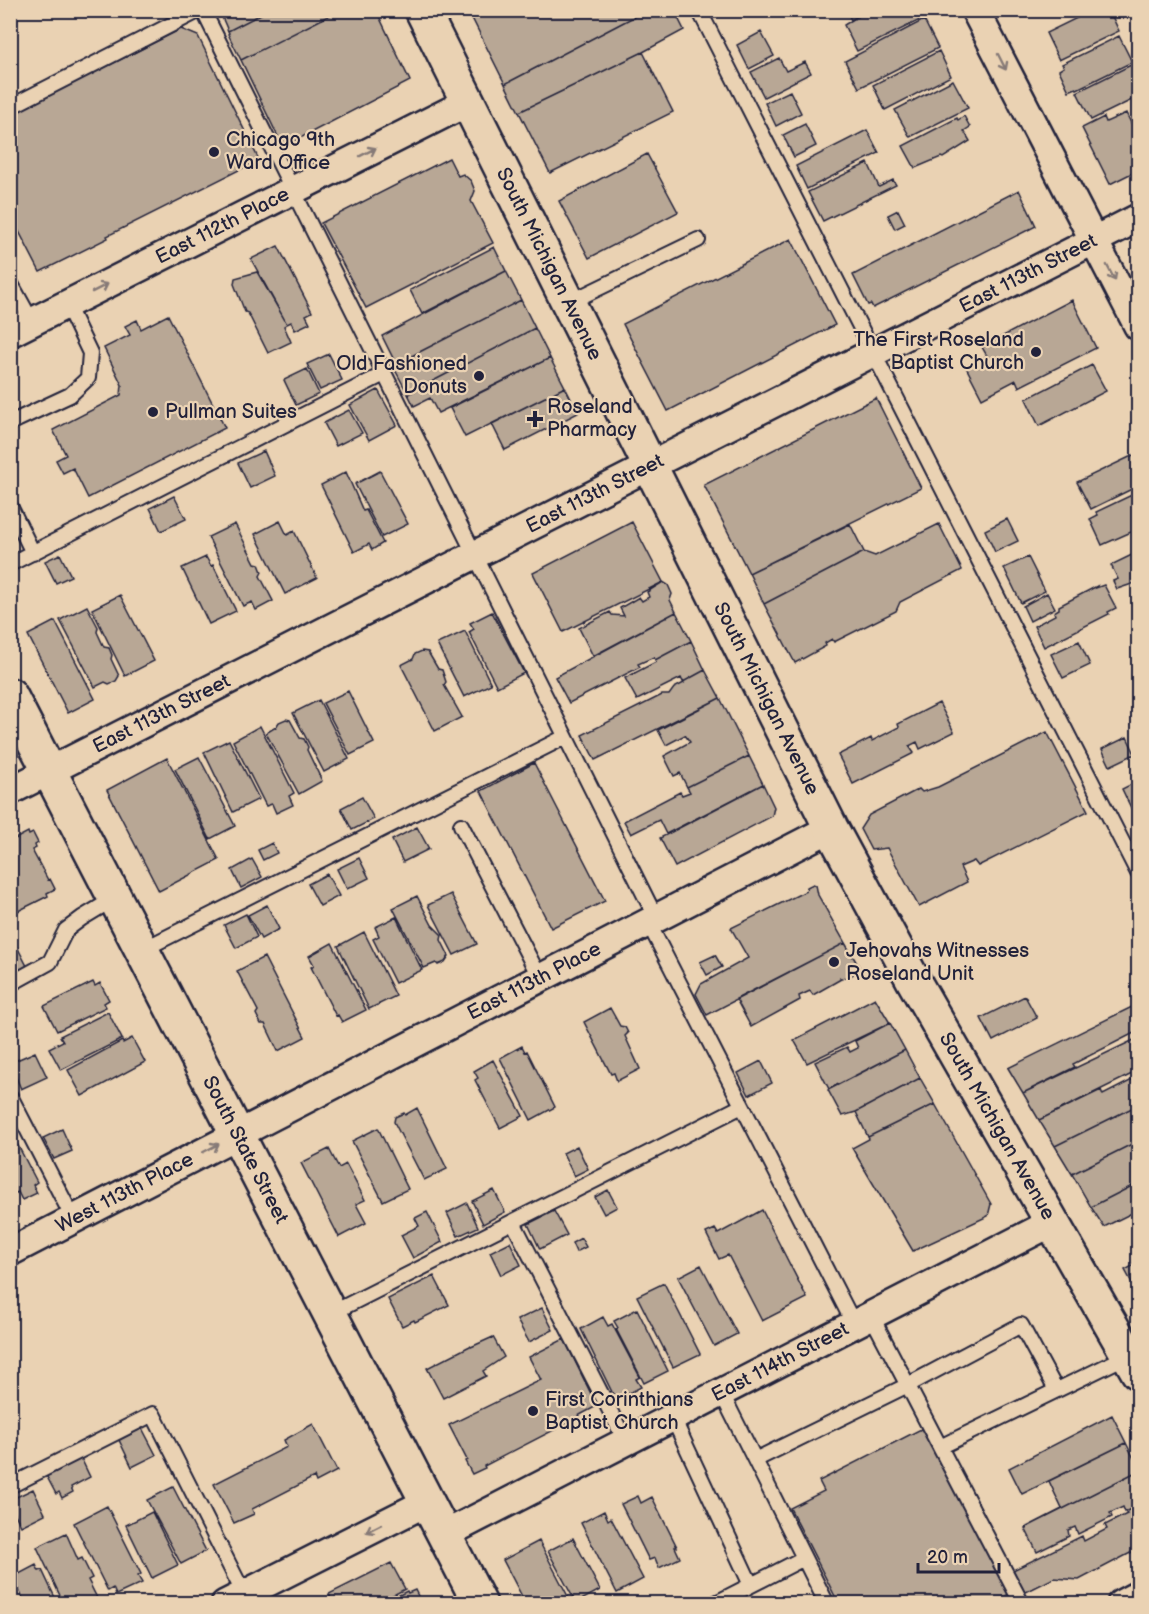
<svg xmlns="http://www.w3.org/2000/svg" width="1149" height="1614" viewBox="0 0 1149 1614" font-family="'Balsamiq Sans',sans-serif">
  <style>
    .building { fill: #b8a795; stroke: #22223b; stroke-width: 1.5 }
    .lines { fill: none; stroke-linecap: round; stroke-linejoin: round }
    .lane-casing { stroke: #22223b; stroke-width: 18 }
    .street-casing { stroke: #22223b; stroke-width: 32 }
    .secondary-casing { stroke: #22223b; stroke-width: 38 }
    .lane { stroke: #ead2b3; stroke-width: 14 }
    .street { stroke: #ead2b3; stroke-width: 27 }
    .secondary { stroke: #ead2b3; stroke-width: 33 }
    .oneway { stroke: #867a77 }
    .poi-dot { fill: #22223b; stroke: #ead2b3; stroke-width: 2 }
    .labels { text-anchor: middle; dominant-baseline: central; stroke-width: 4.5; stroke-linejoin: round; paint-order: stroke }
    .poi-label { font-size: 20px; fill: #22223b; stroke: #ead2b3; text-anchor: start }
    .street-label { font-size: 20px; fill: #22223b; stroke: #ead2b3 }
  </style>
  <rect width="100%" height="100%" fill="#ead2b3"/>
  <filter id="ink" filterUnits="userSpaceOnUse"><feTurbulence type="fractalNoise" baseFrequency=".0167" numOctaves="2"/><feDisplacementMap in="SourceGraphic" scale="12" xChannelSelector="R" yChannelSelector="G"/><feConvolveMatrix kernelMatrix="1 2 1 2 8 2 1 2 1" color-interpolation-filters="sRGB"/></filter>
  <g filter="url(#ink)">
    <path class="building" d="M219,10H269L228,31Z
      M269,10H340L241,60L228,34L229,33L228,31Z
      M340,10H376L410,81L283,147L241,60Z
      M468,10H647L505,84Z
      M647,10H674L684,30L643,52L519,112L505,84Z
      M846,10H868L851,20Z
      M868,10H918L922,19L857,51L844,25Z
      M1093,10H1109L1119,31L1059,60L1046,33Z
      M924,20L938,48L859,88L845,61Z
      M181,29L198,36L259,160L107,236L108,238L40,272L10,214V115Z
      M761,32L774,56L749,69L737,45Z
      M1119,36L1132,62L1077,89L1076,88L1069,91L1059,70L1064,67L1062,64Z
      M939,51L951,76L885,110L873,85Z
      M643,52L673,112L550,173L519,112Z
      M779,58L786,71L805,62L811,73L764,97L751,72Z
      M1133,64L1138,74V97L1091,120L1077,92Z
      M953,80L968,108L910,137L895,110Z
      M790,91L801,113L776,126L765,103Z
      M1126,113L1138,137V170L1110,184L1082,128L1104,117L1106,122Z
      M964,116L970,127L964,131L970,141L943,158L941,157L915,168L903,146L957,118L958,120Z
      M805,124L816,146L794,157L783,135Z
      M867,130L879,153L807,189L796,166Z
      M647,154L678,212L589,258L559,201Z
      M449,158L458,176L463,174L471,181L475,191L471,201L493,243L366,308L321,223Z
      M868,163L879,187L893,180L896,185L823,221L808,192Z
      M1019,190L1036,226L873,308L871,304L868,305L853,275Z
      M898,210L905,224L895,229L888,215Z
      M791,239L835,325L668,411L623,324Z
      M278,246L312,312L306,315L310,323L295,330L291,322L287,324L251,259Z
      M494,247L506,271L422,314L410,290Z
      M506,271L521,300L396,364L382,336Z
      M257,272L287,324L284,326L291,342L268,353L248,313L245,312L234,284L235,278Z
      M521,300L535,328L408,394L393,366L396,364Z
      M1072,300L1096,348L1019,387L1016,380L982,398L966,367L987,356L982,347Z
      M168,315L225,428L88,498L73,468L63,473L56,460L66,455L53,430L121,395L122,385L104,348L130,335L125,326L137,320L141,329Z
      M535,328L550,358L438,413L430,398L414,406L408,394Z
      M329,354L342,380L320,390L307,364Z
      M550,358L565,387L465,437L450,408Z
      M1092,365L1106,391L1039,426L1026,399Z
      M307,369L319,394L296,405L284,380Z
      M565,387L578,413L505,450L492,424Z
      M378,390L397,425L369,440L350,405Z
      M876,398L921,488L749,573L704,485Z
      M349,410L362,433L336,446L324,423Z
      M264,451L275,476L250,488L238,463Z
      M1138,453V486L1091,509L1077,482Z
      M380,471L408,524L382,537L355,484Z
      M346,472L363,511L366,510L383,543L372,550L369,544L354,552L321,485Z
      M1138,492V529L1102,545L1090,519L1098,515L1096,512Z
      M174,496L186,519L161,531L150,508Z
      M1007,519L1018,541L995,552L985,530Z
      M280,521L287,535L294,531L317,578L285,594L255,534Z
      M632,522L663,582L563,632L533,573Z
      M235,524L255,563L259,564L262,572L260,576L273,601L256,610L252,602L243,606L208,537Z
      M850,524L864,552L764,604L749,573Z
      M939,524L962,570L900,602L896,611L834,642L832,639L825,643L826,646L795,663L764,604L864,552L875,556Z
      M1138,552V582L1117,589L1113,581L1118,579L1111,565Z
      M60,554L71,576L56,583L45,561Z
      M206,557L211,566L213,565L236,611L209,624L182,568Z
      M1028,557L1045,591L1021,603L1004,568Z
      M663,582L668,585L672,594L670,600L676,612L593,656L579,628L610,612L612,615L624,616L620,608L639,597L642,601L649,597L647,592Z
      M1104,585L1116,608L1108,612L1109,614L1044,647L1034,626L1055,615L1054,612L1059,609V606L1097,586L1096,588Z
      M1047,593L1055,608L1030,621L1023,606Z
      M120,595L154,661L125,676L92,609Z
      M87,606L98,627L97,632L104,647L109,648L112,655L111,659L119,676L116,681L109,684L105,682L95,687L60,620Z
      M492,612L524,673L497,687L469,632L474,629L470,623Z
      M676,612L691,641L655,660L654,657L638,664L640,667L569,703L555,677Z
      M55,621L95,699L68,713L28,635Z
      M465,631L491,684L464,697L437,644Z
      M691,641L705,670L683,682L681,678L637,700L625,678L656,662L655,660Z
      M1079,641L1090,665L1063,678L1051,654Z
      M422,651L428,652L438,669L442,670L446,682L444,685L462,717L435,731L401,665L413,659L415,654Z
      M705,670L720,698L595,760L582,735L662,695H669L674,688L684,683L683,682Z
      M348,691L374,743L350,755L323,703Z
      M720,698L749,756L687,787L680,773L674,776L664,756L690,742L685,735L666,745L658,730Z
      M319,700L349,759L324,772L293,713Z
      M939,703L954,732L920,749L917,742L909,746L914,753L853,784L838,755L871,738L872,741L899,727L898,724Z
      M286,719L290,720L300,738L304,739L308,747L307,750L322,781L299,794L266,733L276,727L279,722Z
      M260,726L294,793L289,796L293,805L276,813L272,804L266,806L233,741Z
      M1047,732L1088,811L978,866L974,861L960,867L967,882L919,907L887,848L871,850L860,829L869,815L919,789L922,792L938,787Z
      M1127,737L1135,754L1110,766L1102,749Z
      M229,740L259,799L233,812L204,752Z
      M749,756L763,784L666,834L659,820L631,834L624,821L680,792L682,795L690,792L687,787Z
      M199,757L235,826L210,839L175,769Z
      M167,758L219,860L159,891L107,790Z
      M534,763L605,901L551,928L481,791Z
      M1138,781V812L1134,814L1122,789Z
      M763,784L774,807L772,816L675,867L660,838Z
      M362,797L374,819L352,830L341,808Z
      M417,827L429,849L403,862L392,840Z
      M28,832L29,835L33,833L38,843L35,845L36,848L32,850L48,880L50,879L55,889L47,893L48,896L10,915V844L13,842V840Z
      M272,843L277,853L263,860L258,850Z
      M359,858L369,878L347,889L337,869Z
      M252,859L262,877L241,888L232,870Z
      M327,874L339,896L320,906L308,884Z
      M813,884L816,885L818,895L845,943L707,1015L696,994L701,984L748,958L731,928L806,891L807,887Z
      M451,894L477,944L454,955L428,905Z
      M417,896L432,925L442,935L441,940L449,956L445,962L438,965L436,963L424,968L393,908Z
      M267,905L279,929L261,939L248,915Z
      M246,914L257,937L236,948L224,925Z
      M396,917L422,970L395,983L373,939L379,936L375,927Z
      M364,932L396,996L369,1009L338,946Z
      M10,933L28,968L10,977Z
      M332,943L366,1010L342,1022L338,1015L336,1016L311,967L314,965L309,956Z
      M845,943L861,970L848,977L840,978L841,979L813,995L810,991L799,996L800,1000L751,1027L736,999Z
      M715,955L722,967L707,975L700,962Z
      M264,957L305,1037L278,1051L265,1024H261L256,1014L258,1011L237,971Z
      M93,982L95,986L100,983L109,1000L104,1003L106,1007L57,1031L44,1006Z
      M1025,996L1037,1018L993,1041L981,1018Z
      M875,998L890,1023L807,1063L794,1040Z
      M1138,1004V1031L1073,1064L1075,1067L1023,1093L1008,1068Z
      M610,1008L620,1026L625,1027L628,1033L625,1036L640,1069L617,1081L614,1073L611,1074L584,1022Z
      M108,1012L122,1039L61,1070L49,1048L63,1041L60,1036Z
      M890,1023L905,1050L829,1089L815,1062L847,1047L850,1052L858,1048L855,1041Z
      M132,1038L145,1062L82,1096L68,1070L122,1041L123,1043Z
      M1138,1038V1071L1039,1120L1023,1093Z
      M522,1046L525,1052L527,1051L555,1107L531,1120L500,1058Z
      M905,1050L920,1078L856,1112L842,1116L828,1090Z
      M35,1052L47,1077L21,1089L10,1063Z
      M493,1060L523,1116L500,1128L475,1080L478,1078L474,1071Z
      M761,1061L772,1083L749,1095L738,1073Z
      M1138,1077V1105L1055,1146L1039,1120L1101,1090L1103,1095Z
      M920,1078L935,1104L868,1137L856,1112Z
      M935,1104L991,1204L988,1216L913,1251L852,1148L869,1139L868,1137Z
      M1138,1105V1141L1072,1174L1055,1146Z
      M417,1108L447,1169L424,1180L394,1122L395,1117L404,1113L405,1115Z
      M378,1128L408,1189L383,1201L352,1141Z
      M62,1129L72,1151L54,1159L43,1138Z
      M10,1130L37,1182L33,1185L37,1193L22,1200L18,1192L10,1196Z
      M1138,1141V1183L1091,1207L1072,1174Z
      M577,1146L588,1169L574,1176L563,1153Z
      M329,1149L339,1168L346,1164L365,1200L356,1204L366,1223L339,1237L301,1163Z
      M1138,1183V1210L1104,1227L1091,1207Z
      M494,1190L505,1212L483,1224L472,1201Z
      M608,1190L617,1207L604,1214L595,1197Z
      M467,1203L478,1227L458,1236L447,1213Z
      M762,1210L807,1298L762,1321L728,1255L719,1259L706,1233L715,1229L718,1234Z
      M554,1211L567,1235L540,1249L528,1224Z
      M427,1212L442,1242L413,1258L401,1235L419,1226L415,1218Z
      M581,1238L586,1247L576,1252L572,1243Z
      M510,1242L521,1265L501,1275L490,1252Z
      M1138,1263V1294L1125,1270Z
      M701,1265L737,1334L714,1346L678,1277Z
      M434,1276L449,1305L415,1322L414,1320L402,1326L388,1299Z
      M664,1283L700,1354L673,1367L637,1296Z
      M542,1308L553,1330L529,1342L517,1320Z
      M637,1309L668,1371L644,1383L616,1329L618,1328L614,1321Z
      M603,1317L608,1326L612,1324L640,1377L636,1379L641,1387L616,1400L581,1329Z
      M493,1337L504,1357L483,1371L486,1376L443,1398L427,1368L470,1346L471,1347Z
      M564,1339L597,1406L578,1416L579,1417L484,1466L485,1468L472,1474L465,1461L467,1460L449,1425L541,1380L529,1357Z
      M1112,1415L1126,1443L1022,1494L1009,1468Z
      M313,1424L337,1471L316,1482L314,1477L252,1509L254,1514L234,1523L214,1484L287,1447L284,1440Z
      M142,1428L156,1455L132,1467L119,1440Z
      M923,1428L1009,1594L1004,1597L1007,1604H839L790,1508L824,1491L819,1481Z
      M1126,1443L1138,1466V1471L1025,1528L1062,1509L1049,1481Z
      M80,1456L90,1477L71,1487L73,1492L62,1498L59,1492L56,1494L46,1475Z
      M1138,1471V1505L1125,1512L1123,1507L1110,1513L1112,1517L1078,1534L1075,1527L1068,1530L1069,1536L1037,1552L1025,1528Z
      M173,1487L206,1551L181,1564L147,1500Z
      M33,1489L45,1514L21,1526L10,1504V1500Z
      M638,1496L641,1503L652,1497L677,1547H675L680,1558L659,1568L655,1558L649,1560L621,1504Z
      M1138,1505V1549L1079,1580L1054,1578L1024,1593L1013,1570L1082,1536L1084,1541L1107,1529L1105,1525L1127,1514L1125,1512Z
      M107,1506L141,1574L138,1576L142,1583L116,1595L113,1588L108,1591L74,1523Z
      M604,1511L608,1520L611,1518L643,1579L617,1593L581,1523Z
      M152,1512L178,1565L152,1578L126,1525Z
      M66,1533L78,1560L82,1558L92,1578L88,1580L100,1604H64L37,1547Z
      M573,1538L600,1590L576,1603L548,1551Z
      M539,1541L572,1604H526L503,1560Z
      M391,1563L405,1589L376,1604H333L329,1594Z
      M36,1565L39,1571L42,1570L58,1604H26L16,1584L18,1583L15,1576Z
      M415,1590L422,1604H382L407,1591L408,1593Z"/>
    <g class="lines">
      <g class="lane-casing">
        <path id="lane" d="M203,10L656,918
          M699,10L1138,873
          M10,107L200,10
          M10,282L32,322
          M568,303L698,240
          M10,423L70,395L88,378L90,353L67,305
          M10,506L33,553
          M10,564L384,374
          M461,825L540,978
          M648,922L854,1324
          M142,950L565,737
          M10,984L50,962L66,930L82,918L115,898
          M10,1096L74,1220
          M513,1222L626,1442
          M330,1314L742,1106
          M871,1315L1022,1604
          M721,1392L827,1604
          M673,1418L751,1585
          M940,1447L1129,1355
          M755,1460L908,1385L1021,1325L1056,1390
          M10,1486L153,1414L244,1594
          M714,1604L804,1558"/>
      </g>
      <g class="street-casing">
        <g id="street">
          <path d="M975,10L1138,326"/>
          <path id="s1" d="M10,333L468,102"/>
          <path id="s2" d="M10,791L1138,218"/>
          <path id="s3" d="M10,1252L831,828"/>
          <path id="s4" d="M444,1535L1053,1222"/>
          <path d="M225,1604L427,1502"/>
          <path d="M1121,1604L1138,1595"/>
        </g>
      </g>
      <g class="secondary-casing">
        <g id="secondary">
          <path id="s5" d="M422,10L831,828L912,978L1138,1372"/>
          <path id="s6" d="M10,695L480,1604"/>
        </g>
      </g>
      <use href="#lane" class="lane"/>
      <use href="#street" class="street"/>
      <use href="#secondary" class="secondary"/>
    </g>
    <defs><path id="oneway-shaft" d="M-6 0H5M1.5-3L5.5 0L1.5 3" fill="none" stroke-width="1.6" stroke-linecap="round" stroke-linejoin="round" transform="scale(1.5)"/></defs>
    <g class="oneway">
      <use href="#oneway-shaft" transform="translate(1002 62) rotate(63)"/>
      <use href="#oneway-shaft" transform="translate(368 152) rotate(-27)"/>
      <use href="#oneway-shaft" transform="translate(1111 273) rotate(62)"/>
      <use href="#oneway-shaft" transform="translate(100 288) rotate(-27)"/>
      <use href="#oneway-shaft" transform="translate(211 1148) rotate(-28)"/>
      <use href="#oneway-shaft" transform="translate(374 1528) rotate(153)"/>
    </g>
  </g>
  <g class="poi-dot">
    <circle cx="214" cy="152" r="6"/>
    <circle cx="1036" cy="352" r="6"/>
    <circle cx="479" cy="376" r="6"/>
    <circle cx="153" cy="412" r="6"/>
    <path d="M532 410h6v6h6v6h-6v6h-6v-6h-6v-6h6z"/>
    <circle cx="834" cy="962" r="6"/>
    <circle cx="533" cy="1411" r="6"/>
  </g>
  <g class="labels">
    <g class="poi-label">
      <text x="226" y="140">Chicago 9th<tspan x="226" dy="23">Ward Office</tspan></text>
      <text x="1024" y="340" text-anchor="end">The First Roseland<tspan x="1024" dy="23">Baptist Church</tspan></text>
      <text x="467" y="364" text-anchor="end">Old Fashioned<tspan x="467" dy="23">Donuts</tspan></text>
      <text x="547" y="407">Roseland<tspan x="547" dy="23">Pharmacy</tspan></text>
      <text x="165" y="412">Pullman Suites</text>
      <text x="846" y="951">Jehovahs Witnesses<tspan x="846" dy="23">Roseland Unit</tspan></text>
      <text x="545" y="1400">First Corinthians<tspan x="545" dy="23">Baptist Church</tspan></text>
    </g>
    <g class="street-label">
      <text stroke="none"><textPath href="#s1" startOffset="238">East 112th Place</textPath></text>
      <text stroke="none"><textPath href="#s5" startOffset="284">South Michigan Avenue</textPath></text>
      <text stroke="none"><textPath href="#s2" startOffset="1142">East 113th Street</textPath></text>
      <text stroke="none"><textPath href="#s2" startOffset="656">East 113th Street</textPath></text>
      <text stroke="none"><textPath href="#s5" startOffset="770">South Michigan Avenue</textPath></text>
      <text stroke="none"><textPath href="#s2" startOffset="170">East 113th Street</textPath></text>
      <text stroke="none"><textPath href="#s3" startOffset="590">East 113th Place</textPath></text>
      <text stroke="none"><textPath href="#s5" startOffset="1256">South Michigan Avenue</textPath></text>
      <text stroke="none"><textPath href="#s6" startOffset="512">South State Street</textPath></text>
      <text stroke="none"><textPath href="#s3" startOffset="129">West 113th Place</textPath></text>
      <text stroke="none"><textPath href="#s4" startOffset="378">East 114th Street</textPath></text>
    </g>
  </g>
  <rect width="1149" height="1614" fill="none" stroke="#ead2b3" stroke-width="36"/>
  <rect x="18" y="18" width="1113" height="1578" fill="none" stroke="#22223b" stroke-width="2" filter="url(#ink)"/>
  <path d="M918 1563v9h81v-9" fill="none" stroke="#22223b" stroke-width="3"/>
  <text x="927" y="1563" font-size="18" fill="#22223b" stroke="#ead2b3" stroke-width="4.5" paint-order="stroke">20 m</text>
</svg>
